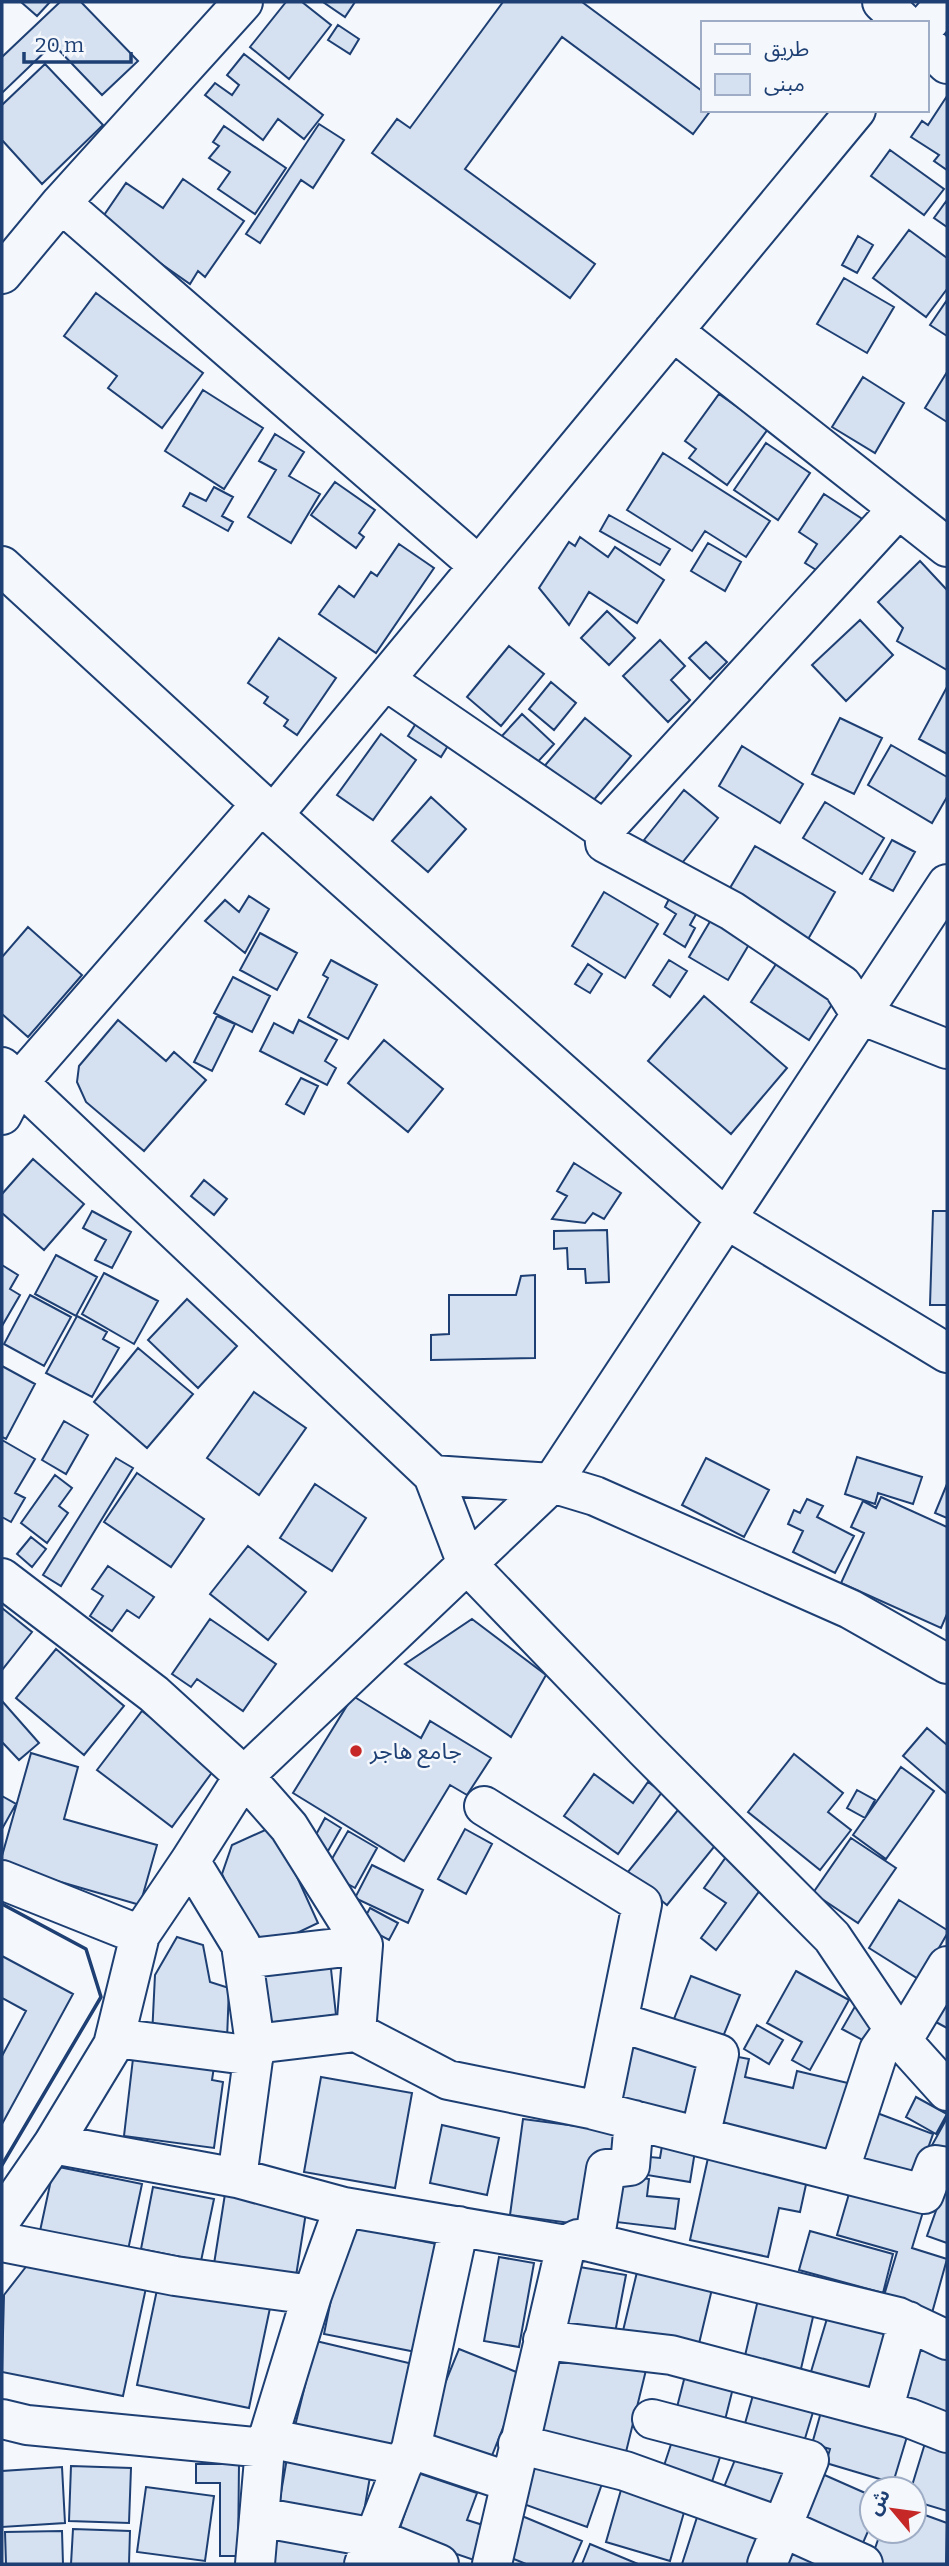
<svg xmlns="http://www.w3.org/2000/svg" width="949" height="2566" viewBox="0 0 949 2566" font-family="Bitter,'Noto Sans Arabic',serif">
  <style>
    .building { fill: #d5e0f0; stroke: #1d3f73; stroke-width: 2 }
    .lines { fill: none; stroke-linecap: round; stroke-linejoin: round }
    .minor-casing { stroke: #1d3f73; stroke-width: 42 }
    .minor { stroke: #f4f7fb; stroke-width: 38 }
    .wall { stroke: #1d3f73; stroke-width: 3.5 }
    .poi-dot { fill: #c62828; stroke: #f4f7fb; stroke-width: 2.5 }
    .labels { text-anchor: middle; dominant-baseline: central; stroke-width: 5; stroke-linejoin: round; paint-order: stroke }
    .poi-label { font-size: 23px; fill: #1d3f73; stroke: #f4f7fb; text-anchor: start }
  </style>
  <rect width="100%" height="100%" fill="#f4f7fb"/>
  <path class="building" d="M21,2H50L37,16Z
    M60,2H81L138,61L102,95L53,44L2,93V57Z
    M286,2H302L331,25L289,79L250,47Z
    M323,2H355L345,17Z
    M503,2H582L702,91V110H711L693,134L562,37L465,169L595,264L570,298L372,153L397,119L410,128Z
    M338,25L359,39L350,54L328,40Z
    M244,54L323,115L304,139L278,119L263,140L205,95L215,83L232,95L239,85L227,75Z
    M45,64L103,125L42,184L2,140V105Z
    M947,96V170L934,161L939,155L911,137L922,121L928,125Z
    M319,124L344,140L313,188L301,180L260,243L246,234Z
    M224,126L286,168L255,214L218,189L230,172L209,158L219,146L213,142Z
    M890,150L944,189L924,215L871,176Z
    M183,179L244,221L205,277L198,271L190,284L100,221L126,183L163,208Z
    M947,200V227L934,218Z
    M909,230L947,258V289L926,317L873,278Z
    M858,236L873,245L857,273L842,265Z
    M844,278L894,307L867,353L817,324Z
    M96,293L203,373L162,428L108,388L117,376L64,336Z
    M947,300V336L930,325Z
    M947,372V422L925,408Z
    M863,377L904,403L875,453L832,427Z
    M203,390L263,428L224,489L165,451Z
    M719,394L768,429L727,485L689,458L696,449L685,441Z
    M275,434L304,452L289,476L320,494L291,543L248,517L276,470L259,461Z
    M766,443L810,473L778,520L734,490Z
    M663,453L770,521L746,557L705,531L692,551L627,510Z
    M335,482L375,510L359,533L364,537L356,548L311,515Z
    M214,487L233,497L222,516L233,522L228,531L183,506L190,493L206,501Z
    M824,494L867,522L829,578L805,563L817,544L799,532Z
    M609,515L670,549L660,565L600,531Z
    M580,537L608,557L615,547L664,580L637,623L589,592L569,625L539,588L569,542L575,546Z
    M708,543L741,562L725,591L691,571Z
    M399,544L434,568L376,653L319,614L339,586L354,597L371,572L377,576Z
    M920,561L947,590V670L897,641L903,628L878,602Z
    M607,611L635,638L609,665L581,638Z
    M860,620L893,655L846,701L812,665Z
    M279,638L336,678L297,735L284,726L288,720L264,703L268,697L248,683Z
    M660,640L685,666L671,680L690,700L668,722L623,676Z
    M706,642L727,662L710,679L689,658Z
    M509,646L544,674L501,726L467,697Z
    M551,682L576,703L554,730L529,709Z
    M947,687V754L919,739Z
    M422,714L454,736L441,757L408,736Z
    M522,714L554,744L534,766L501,737Z
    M585,718L631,756L587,808L542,769Z
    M840,718L882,738L854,794L812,774Z
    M381,734L416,760L373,820L337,795Z
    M891,745L947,777V797L932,823L868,785Z
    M742,746L803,784L780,823L719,786Z
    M684,790L718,818L678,868L644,840Z
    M431,797L466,829L428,872L392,841Z
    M825,802L884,838L862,874L803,838Z
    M892,840L915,852L893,891L870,879Z
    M755,846L835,892L807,941L750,915L757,904L730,888Z
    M604,892L658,924L625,978L572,946Z
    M672,893L699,909L690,925L695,928L685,947L664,934L676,914L665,907Z
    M249,896L269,909L245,953L205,921L225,900L239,912Z
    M715,913L754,936L728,980L689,957Z
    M28,927L82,975L28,1037L2,1014V957Z
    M260,933L297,953L277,990L240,970Z
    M782,955L840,992L809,1040L751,1002Z
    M331,960L377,985L348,1039L308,1017L328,978L323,975Z
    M669,960L687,971L670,997L653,985Z
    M588,964L602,974L590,993L575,984Z
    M233,977L270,996L252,1032L214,1013Z
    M704,996L787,1068L731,1134L648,1061Z
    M217,1016L235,1024L212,1071L194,1062Z
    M118,1020L166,1061L174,1052L206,1080L144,1151L86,1102L77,1082L79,1066Z
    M299,1020L337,1040L325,1061L336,1068L327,1085L260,1051L274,1023L293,1033Z
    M384,1040L443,1089L408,1132L348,1083Z
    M301,1078L318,1086L304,1114L286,1104Z
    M33,1159L84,1204L44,1250L2,1213V1194Z
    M574,1163L621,1193L604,1219L593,1213L585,1223L552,1219L567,1196L557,1191Z
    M204,1180L227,1199L214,1215L191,1196Z
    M92,1211L131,1232L112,1268L95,1260L106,1240L83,1228Z
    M933,1211H947V1305H930Z
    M607,1230L609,1282L586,1283L585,1269H568L567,1248L554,1249V1231Z
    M56,1255L97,1277L76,1316L35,1294Z
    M2,1265L18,1275L10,1289L20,1295L2,1326Z
    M104,1273L158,1301L134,1344L82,1314Z
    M535,1275V1358L431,1360V1335L449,1334V1295H516L521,1276Z
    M30,1295L71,1317L44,1366L4,1344Z
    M187,1299L237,1346L198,1388L148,1340Z
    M77,1316L107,1332L103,1339L119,1348L92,1397L46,1373Z
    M138,1348L193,1394L147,1448L94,1402Z
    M2,1366L35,1384L6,1439L2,1437Z
    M254,1392L306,1428L259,1495L207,1458Z
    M64,1421L88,1435L66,1474L42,1460Z
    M2,1440L35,1459L15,1493L25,1498L11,1522L2,1517Z
    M857,1457L922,1477L913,1504L878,1493L875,1504L845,1494Z
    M116,1458L133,1468L61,1586L43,1575Z
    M706,1458L769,1490L744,1537L682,1505Z
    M137,1473L204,1519L171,1567L104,1522Z
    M55,1475L72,1488L59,1506L68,1513L47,1543L21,1523Z
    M315,1484L366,1518L332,1571L280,1538Z
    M947,1484V1518L935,1513Z
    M881,1497L947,1527V1614L941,1628L841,1583L864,1533L851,1527L863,1501L876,1508Z
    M807,1499L823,1506L817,1517L854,1536L835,1573L793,1552L803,1531L788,1524L794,1510L800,1513Z
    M31,1537L46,1549L32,1567L17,1554Z
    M248,1546L306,1592L268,1640L210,1594Z
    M108,1566L154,1597L139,1618L127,1610L112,1631L90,1616L103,1596L92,1589Z
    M2,1608L32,1632L2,1670Z
    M210,1619L276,1664L243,1711L197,1679L191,1687L172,1674Z
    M472,1619L546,1675L511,1737L405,1664Z
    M56,1649L124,1706L84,1755L16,1698Z
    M353,1696L421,1738L430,1721L491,1758L467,1795L450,1785L404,1861L293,1793Z
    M2,1701L39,1743L19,1760L2,1742Z
    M142,1711L216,1767L172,1827L97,1770Z
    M927,1728L947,1745V1794L903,1756Z
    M31,1753L78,1767L64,1819L157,1845L140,1905L2,1865V1856Z
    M794,1754L843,1793L828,1812L851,1830L820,1870L748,1812Z
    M901,1767L934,1791L886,1859L853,1835Z
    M594,1774L633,1803L648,1782L662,1792L618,1854L564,1816Z
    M857,1790L875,1800L865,1818L847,1808Z
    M2,1796L16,1804L2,1829Z
    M678,1810L718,1842L667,1905L627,1873Z
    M325,1818L341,1828L328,1851L312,1842Z
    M274,1826L318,1923L257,1952L222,1874L232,1845Z
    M465,1829L492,1844L466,1894L438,1879Z
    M348,1831L377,1848L355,1888L325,1871Z
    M851,1838L896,1868L858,1923L813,1893Z
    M731,1850L769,1878L716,1950L701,1938L726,1903L704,1888Z
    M372,1865L423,1890L408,1923L355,1898Z
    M899,1900L947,1930V1934L920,1980L869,1948Z
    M370,1908L398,1923L389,1940L361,1925Z
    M177,1937L203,1945L210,1982L229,1988L227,2039L152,2036L155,1975Z
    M2,1956L73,1994L2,2124V2056L26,2011L2,1998Z
    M330,1960L336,2015L266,2023L260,1968Z
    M796,1971L849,2000L810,2070L792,2060L802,2042L767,2023Z
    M691,1976L740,1995L720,2044L672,2024Z
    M947,2000V2028L934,2021Z
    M857,2003L882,2017L868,2043L842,2029Z
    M757,2025L783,2040L769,2064L744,2049Z
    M632,2044L706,2058L694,2123L620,2109Z
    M134,2050L215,2060L212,2080L223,2082L214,2148L124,2136Z
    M728,2055L749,2059L745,2077L793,2088L797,2071L852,2084L833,2158L710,2128Z
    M321,2077L412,2093L395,2188L304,2172Z
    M916,2097L947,2114L936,2134L906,2117Z
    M877,2113L933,2134L916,2182L859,2162Z
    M947,2118V2156L931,2147Z
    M523,2119L622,2132L618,2159L585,2225L510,2215Z
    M442,2125L499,2138L487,2195L430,2183Z
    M663,2140L696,2145L690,2182L647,2175L650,2157L660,2158Z
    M708,2158L807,2180L800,2212L779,2208L768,2257L690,2240Z
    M54,2166L142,2184L128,2250L40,2231Z
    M622,2175L649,2179L647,2196L679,2199L675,2229L616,2222Z
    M853,2180L926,2202L912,2248L947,2259L932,2313L883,2299L897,2252L837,2235Z
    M947,2180V2243L927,2236Z
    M153,2187L214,2199L201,2261L141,2249Z
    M225,2194L307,2206L296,2276L214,2264Z
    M346,2226L442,2245L421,2353L324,2334Z
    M810,2231L893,2254L883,2293L799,2270Z
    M499,2257L534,2263L519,2347L484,2341Z
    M32,2259L147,2283L123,2396L2,2372L4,2295Z
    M574,2266L626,2275L614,2338L563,2329Z
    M637,2272L712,2289L697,2352L622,2335Z
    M158,2285L270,2308L249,2408L137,2385Z
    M760,2291L816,2304L800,2373L744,2360Z
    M829,2312L897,2331L879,2395L810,2375Z
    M918,2337L947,2351V2418L898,2398Z
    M316,2341L417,2365L397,2450L295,2426Z
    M459,2349L524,2375L489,2463L423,2437Z
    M555,2349L646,2370L626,2452L533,2440Z
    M689,2360L737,2372L723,2428L675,2415Z
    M757,2381L817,2399L803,2445L744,2427Z
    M823,2405L909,2430L893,2483L826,2463L830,2449L812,2444Z
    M677,2426L725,2442L707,2497L659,2481Z
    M926,2440L947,2446V2511L914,2501V2489H911Z
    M741,2445L795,2466L775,2518L720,2497Z
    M538,2450L605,2475L587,2527L518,2502Z
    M287,2458L371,2471L362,2523L278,2510Z
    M196,2464H239L238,2556H220V2483H196Z
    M71,2466L131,2468L129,2523L69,2521Z
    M62,2467L65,2523L2,2527V2471Z
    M418,2473L477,2493L467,2520L486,2526L474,2560L398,2534Z
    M820,2473L872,2496V2522L859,2552L798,2524Z
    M623,2483L687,2502L670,2561L606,2542Z
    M146,2487L214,2496L205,2561L137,2552Z
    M699,2511L771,2533L761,2564H682Z
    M914,2511L947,2523L946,2564H882L871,2560L881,2531H914Z
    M522,2516L582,2541L572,2564H526L504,2555Z
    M73,2529L130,2531L129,2564H71Z
    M62,2531L63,2564H6L5,2532Z
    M278,2535L361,2548L354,2564H272Z
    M780,2541L835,2564H769Z
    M590,2544L638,2564H582Z"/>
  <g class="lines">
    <g class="minor-casing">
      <path id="minor" d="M243,2L61,203L479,566
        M882,2L904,23
        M926,25L946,2
        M926,44L947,64
        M856,110L273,815L726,1219L947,1353
        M2,274L61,203
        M673,331L947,547
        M2,566L273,815
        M385,680L604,830L898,509
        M604,830L605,843L732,911L842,985L861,1015L947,1049
        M2,1067L433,1475L552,1483L595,1496L850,1609L947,1664
        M2,1115L19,1082L261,804
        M433,1475L467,1564L645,1749L832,1937L902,2041L947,2091
        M2,1578L154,1694L244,1776L289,1827L363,1945L356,2032
        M190,1861L241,1945L255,2044
        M2,1880L140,1935
        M243,1959L363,1945
        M619,2022L719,2054L700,2137
        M115,2038L254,2056
        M902,2041L947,1966
        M594,2110L924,2194L935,2165L947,2167
        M53,2144L237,2178L344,2207L566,2245L578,2239L898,2317L947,2340
        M839,2172L879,2050L894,2029
        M237,2178L255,2044L356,2032L448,2080L600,2111L642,1904L484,1806
        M2,2218L53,2144L113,2045L140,1935L190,1861L244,1776L552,1483L947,884
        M2,2242L175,2276L312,2295
        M594,2243L606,2169L630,2166L634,2120
        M543,2340L671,2355L909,2418L947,2433
        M883,2411L908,2321
        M2,2419L27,2425L265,2448L255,2564
        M652,2419L809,2460L767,2564
        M268,2438L402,2466
        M518,2444L625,2471L781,2527L863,2564
        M265,2448L312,2295L344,2207
        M411,2449L510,2482
        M259,2517L375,2538L439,2564
        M364,2564L402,2466L411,2449L459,2226
        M492,2564L566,2245"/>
    </g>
    <use href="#minor" class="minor"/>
    <path class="wall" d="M2,1904L86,1949L101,1997L2,2165"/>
  </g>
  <circle class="poi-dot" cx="356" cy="1751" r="7"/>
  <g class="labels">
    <g class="poi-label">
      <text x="370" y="1751">جامع هاجر</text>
    </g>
  </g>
  <rect width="949" height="2566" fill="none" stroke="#1d3f73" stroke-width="7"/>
  <rect x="701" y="21" width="228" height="91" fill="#f4f7fb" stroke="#9eadc5" stroke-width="2"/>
  <rect x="715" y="44" width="35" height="10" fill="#f4f7fb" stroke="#9eadc5" stroke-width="2"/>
  <text x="764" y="56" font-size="21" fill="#1d3f73">طريق</text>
  <rect x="715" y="74" width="35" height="21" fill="#d5e0f0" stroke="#9eadc5" stroke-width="2"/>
  <text x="764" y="91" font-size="21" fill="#1d3f73">مبنى</text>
  <g transform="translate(893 2510) rotate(299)"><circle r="33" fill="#f4f7fb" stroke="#9eadc5" stroke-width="2"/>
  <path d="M0-5L12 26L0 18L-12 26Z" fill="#c62828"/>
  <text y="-10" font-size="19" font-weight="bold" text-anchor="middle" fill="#1d3f73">ش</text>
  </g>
  <path d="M24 52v10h107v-10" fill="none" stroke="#1d3f73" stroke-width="3.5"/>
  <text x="35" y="52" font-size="21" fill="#1d3f73" stroke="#f4f7fb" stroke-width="5" paint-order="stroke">20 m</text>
</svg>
